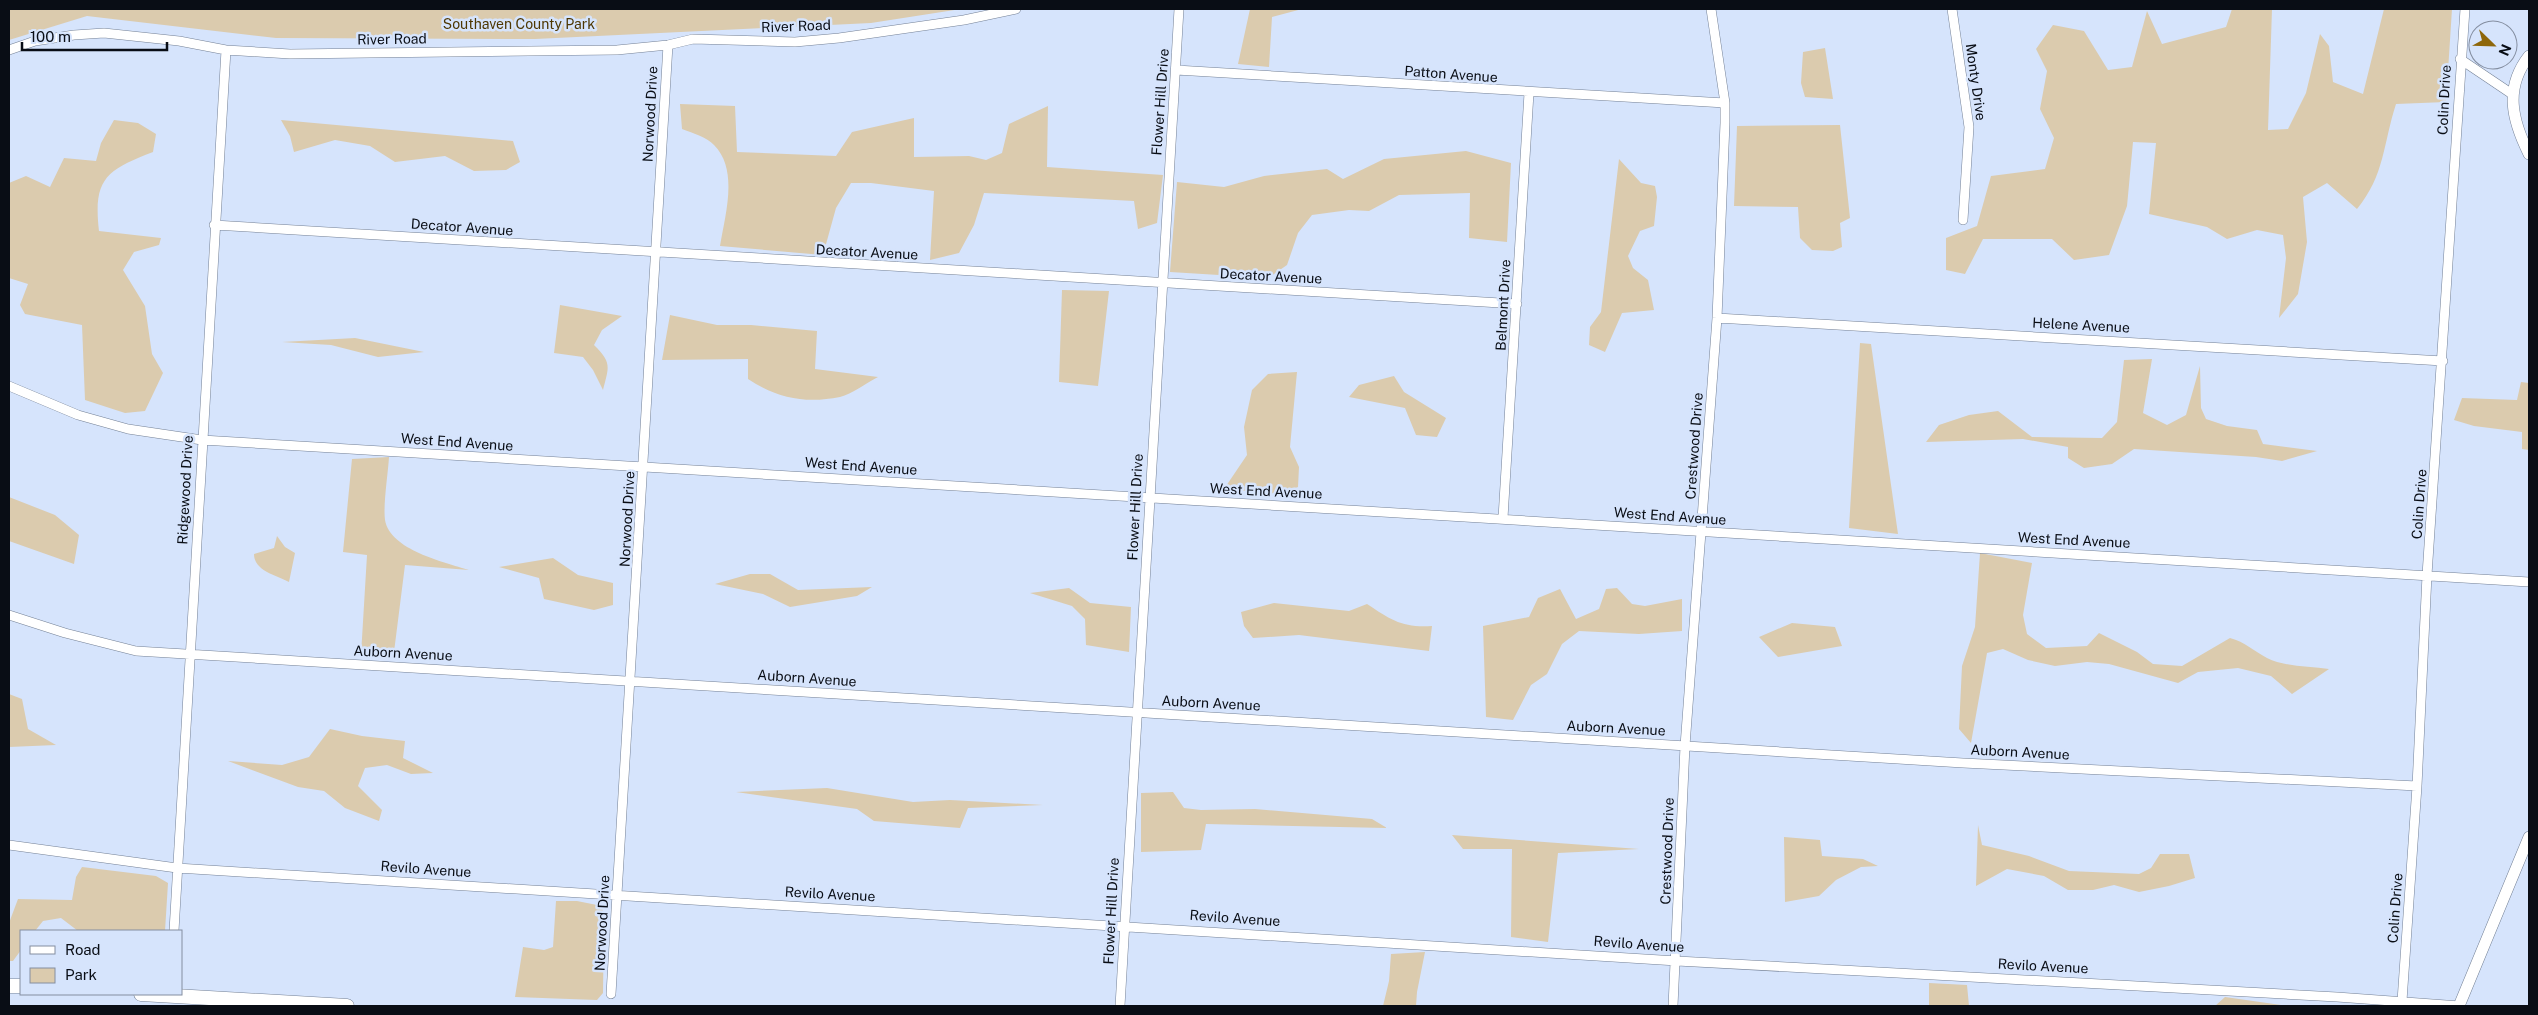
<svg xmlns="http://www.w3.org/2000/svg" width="2538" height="1015" viewBox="0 0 2538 1015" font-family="'Public Sans',sans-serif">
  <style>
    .green { fill: #dbcbae }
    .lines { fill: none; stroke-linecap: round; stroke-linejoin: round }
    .minor-casing { stroke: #748196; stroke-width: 10 }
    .major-casing { stroke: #748196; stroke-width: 12 }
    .highway-casing { stroke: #748196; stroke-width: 15 }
    .minor { stroke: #fff; stroke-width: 9 }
    .major { stroke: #fff; stroke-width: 11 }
    .highway { stroke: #fff; stroke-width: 14 }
    .labels { text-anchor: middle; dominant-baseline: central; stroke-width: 5; stroke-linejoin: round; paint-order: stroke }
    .park-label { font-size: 14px; fill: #4e3702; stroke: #d6e4fc }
    .street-label { font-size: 14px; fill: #090d15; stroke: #d6e4fc }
  </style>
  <rect width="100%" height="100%" fill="#d6e4fc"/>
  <path class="green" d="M9,9H961L871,23L535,39L276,38L87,16L9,40Z
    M1250,9H1302L1272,17L1269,67L1238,64Z
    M2232,9H2272L2268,130L2288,129L2306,93L2320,34L2329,46L2333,82L2363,94L2384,9H2452L2446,102L2396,104C2383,144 2385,175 2357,209L2327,183L2303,197L2307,242L2298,294L2279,318L2286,258L2283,235L2257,230L2227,239L2207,227L2149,214L2156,143L2133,142L2127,206L2109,255L2074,260L2052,239H1983L1965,274L1946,270V238L1977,226L1991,176L2045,169L2054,138L2040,109L2047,71L2036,49L2053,25L2084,31L2108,70L2132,67L2147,11L2162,44L2226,27Z
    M1825,48L1833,99L1805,97L1801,83L1803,52Z
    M680,104L735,106L737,152L836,156L852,132L914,118V157L969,156L986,160L1002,153L1009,124L1048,106L1047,167L1163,175L1157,223L1138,229L1134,201L984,193L974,225L959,253L930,260L934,191L871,183H851L836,208L823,255L720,246C725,215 739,170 714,145C707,137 692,133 682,129Z
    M114,120L138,123L156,134L153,152C106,170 93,179 99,231L161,238L159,245L134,252L123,270L145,306L152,354L163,373L145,411L125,413L85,400L82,325L25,314L20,305L28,284L9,278V183L26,176L50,187L64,158L96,161L101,143Z
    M281,120L513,141L520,162L506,170L474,171L445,156L395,162L370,146L335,140L294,152L290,136Z
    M1840,125L1850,218L1840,223L1842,247L1833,251L1812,250L1800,238L1798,207L1734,206L1737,126Z
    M1466,151L1511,163L1507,242L1469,238L1470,193L1399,195L1369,211L1349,210L1312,215L1298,233L1287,265L1268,278L1170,272L1177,182L1224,187L1264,176L1327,169L1343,179L1384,159Z
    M1619,159L1641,183L1655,186L1657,197L1654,226L1640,231L1628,256L1633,268L1648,280L1654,310L1622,313L1605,352L1589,345L1590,327L1601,312Z
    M1062,290L1109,291L1098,386L1059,382Z
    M560,305L622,316L602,330L594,345C612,363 609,366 603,390L593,370L583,357L554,353Z
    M670,315L717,325H751L817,331L815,369L878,377C866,383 852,394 840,397C805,404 777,398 748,379V359L662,360Z
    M355,338L424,352L378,357L331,345L282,342Z
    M1860,343L1871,344L1898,534L1849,528Z
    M2152,359L2143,413L2167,425L2186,415L2200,366L2201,408L2206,419L2227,426L2257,430L2263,444L2317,451L2282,461L2256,457L2134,449L2112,464L2084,468L2068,458V447L2023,439L1926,442L1939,425L1969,415L1998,411L2032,437L2102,438L2117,422L2124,360Z
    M1297,372L1290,447L1299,467L1298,487L1281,494L1224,489L1247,455L1244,427L1252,390L1268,374Z
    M1394,376L1404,392L1446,418L1437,437L1416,435L1405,408L1349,397L1359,385Z
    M2521,382L2529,383V450L2522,449V432L2474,426L2454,420L2462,398L2517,400Z
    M389,457C388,474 383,505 385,520C390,550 444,562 469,570L405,565L394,652L361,655L367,555L343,552L352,459Z
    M9,497L55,515L79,535L74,564L9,541Z
    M277,536L285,547L295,553L289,582C276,575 254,571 254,554L274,548Z
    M1980,553L2032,563L2023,615L2027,634L2046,648L2087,646L2099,633L2137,652L2153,664L2182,666L2230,638C2245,642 2254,651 2267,658C2285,667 2309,666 2329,669L2292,694L2271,676L2238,668L2198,672L2178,683L2109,664L2087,662L2055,666L2028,660L2003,649L1987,653L1971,743L1959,729L1962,666L1975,627Z
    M553,558L578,575L613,583V605L594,610L544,599L539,578L499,567Z
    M750,574H770L798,590L872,587L857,596L790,607L763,594L715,584Z
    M1069,588L1090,603L1131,607L1129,652L1086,645L1085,619L1072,606L1030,593Z
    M1617,588L1632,604L1645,606L1682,599V631L1639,634L1579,631L1562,644L1547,674L1531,685L1513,720L1486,717L1483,626L1529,617L1538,598L1560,589L1576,619L1599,609L1606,589Z
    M1274,603L1349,611L1367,604C1391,620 1403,628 1432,626L1429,651L1299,635L1253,638L1244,626L1241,612Z
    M1792,623L1835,627L1842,646L1778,657L1759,637Z
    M9,694L22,699L28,729L56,745L9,747Z
    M330,729L362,736L405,741L403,758L433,773L411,774L387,765L365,768L358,786L382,810L379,821L345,808L324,791L298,787L228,761L282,765L309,757Z
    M827,788L913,802L950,800L1043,805L968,808L960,828L874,821L857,809L736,792Z
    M1173,792L1184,808L1201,810L1255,809L1372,819L1387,828L1206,824L1201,850L1141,852V793Z
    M1978,825L1982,845L2029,856L2069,871L2139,874L2151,868L2160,854H2189L2195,878L2169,886L2139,892L2114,885L2093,890H2068L2044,876L2007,869L1976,886Z
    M1452,835L1639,849L1558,853L1548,942L1511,937L1512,849H1463Z
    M1784,837L1820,840L1822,856L1863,859L1878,866L1861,867L1836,880L1819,896L1785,902Z
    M82,867L156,876L168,883L165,931H78L61,918L43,921L35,931H21V950L13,961H9V923L18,899L72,900L76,877Z
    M556,901H577L602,906L604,917L603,993L597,1000L515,997L523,947L544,950L553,947Z
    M1425,952L1417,992L1416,1006H1383L1389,981L1391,954Z
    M1929,983L1967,985L1969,1006H1929Z
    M2225,997L2288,1006H2215Z"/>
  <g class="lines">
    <g class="minor-casing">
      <path id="minor" d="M1952,9L1969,127L1963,220
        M9,50L35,41L74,35L104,33L179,41L226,50L290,54L617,50L668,45L693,39L795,42L839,38L964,20L1016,9
        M2460,59L2512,94
        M1176,70L1725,103
        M214,225L1517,304
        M1717,318L2443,361
        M9,386L78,415L128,429L202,440L2529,582
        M1503,518L1529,93
        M9,615L65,633L136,651L1963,763L2417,786
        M9,845L177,868L1677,961L2337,997L2460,1006
        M174,931L226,50
        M611,994L668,45
        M2402,1001L2417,786L2427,575L2465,9
        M1120,1006L1179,9
        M1673,1006L1685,746L1717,318L1725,123V103L1711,9"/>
    </g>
    <g class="major-casing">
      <path id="major" d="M2529,56C2504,88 2512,120 2529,154
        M2459,1006L2529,837"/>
    </g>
    <g class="highway-casing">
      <path id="highway" d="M9,986H21
        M141,994L347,1006"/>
    </g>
    <use href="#minor" class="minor"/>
    <use href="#major" class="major"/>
    <use href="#highway" class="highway"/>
  </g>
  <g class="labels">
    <g class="park-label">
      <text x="519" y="24">Southaven County Park</text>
    </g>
    <g class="street-label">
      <text transform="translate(796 26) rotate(-2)">River Road</text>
      <text transform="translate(392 39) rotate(-1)">River Road</text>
      <text transform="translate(1451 74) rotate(4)">Patton Avenue</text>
      <text transform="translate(1976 82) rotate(82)">Monty Drive</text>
      <text transform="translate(2444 100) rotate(-87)">Colin Drive</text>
      <text transform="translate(1160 102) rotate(-86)">Flower Hill Drive</text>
      <text transform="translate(650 114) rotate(-87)">Norwood Drive</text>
      <text transform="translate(462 227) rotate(4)">Decator Avenue</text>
      <text transform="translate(867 252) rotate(3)">Decator Avenue</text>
      <text transform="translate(1271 276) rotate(3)">Decator Avenue</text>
      <text transform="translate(1503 305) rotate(-87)">Belmont Drive</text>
      <text transform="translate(2081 325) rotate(3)">Helene Avenue</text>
      <text transform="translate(457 442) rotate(4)">West End Avenue</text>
      <text transform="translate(1694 446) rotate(-86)">Crestwood Drive</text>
      <text transform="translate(861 466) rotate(4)">West End Avenue</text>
      <text transform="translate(185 490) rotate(-87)">Ridgewood Drive</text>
      <text transform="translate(1266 491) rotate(3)">West End Avenue</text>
      <text transform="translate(2419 504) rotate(-86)">Colin Drive</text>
      <text transform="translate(1135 507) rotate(-87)">Flower Hill Drive</text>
      <text transform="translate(1670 516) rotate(4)">West End Avenue</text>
      <text transform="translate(627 519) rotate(-87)">Norwood Drive</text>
      <text transform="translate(2074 540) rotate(3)">West End Avenue</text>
      <text transform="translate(403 653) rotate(3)">Auborn Avenue</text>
      <text transform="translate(807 678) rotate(4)">Auborn Avenue</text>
      <text transform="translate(1211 703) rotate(3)">Auborn Avenue</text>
      <text transform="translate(1616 728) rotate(3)">Auborn Avenue</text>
      <text transform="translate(2020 752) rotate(3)">Auborn Avenue</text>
      <text transform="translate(1667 851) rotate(-88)">Crestwood Drive</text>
      <text transform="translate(426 869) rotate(4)">Revilo Avenue</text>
      <text transform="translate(830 894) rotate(3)">Revilo Avenue</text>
      <text transform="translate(2395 908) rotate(-86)">Colin Drive</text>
      <text transform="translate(1111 911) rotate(-87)">Flower Hill Drive</text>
      <text transform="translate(1235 918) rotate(4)">Revilo Avenue</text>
      <text transform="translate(602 923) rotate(-87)">Norwood Drive</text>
      <text transform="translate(1639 944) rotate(4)">Revilo Avenue</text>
      <text transform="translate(2043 966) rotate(3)">Revilo Avenue</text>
    </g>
  </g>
  <rect width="2538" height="1015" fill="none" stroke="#090d15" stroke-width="20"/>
  <rect x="20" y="930" width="162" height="65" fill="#d6e4fc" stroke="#848ea0"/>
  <rect x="30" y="946" width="25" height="8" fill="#ffffff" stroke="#848ea0"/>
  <text x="65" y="955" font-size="15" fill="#090d15">Road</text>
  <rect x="30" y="968" width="25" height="15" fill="#dbcbae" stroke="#848ea0"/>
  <text x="65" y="980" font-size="15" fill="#090d15">Park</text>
  <g transform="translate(2493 45) rotate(113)"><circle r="24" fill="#d6e4fc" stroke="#848ea0"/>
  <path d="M0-4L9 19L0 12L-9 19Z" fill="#8e670b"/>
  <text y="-8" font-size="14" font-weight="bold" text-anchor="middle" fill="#090d15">N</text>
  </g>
  <path d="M22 42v8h145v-8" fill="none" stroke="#090d15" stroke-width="2.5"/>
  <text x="30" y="42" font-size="15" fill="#090d15" stroke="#d6e4fc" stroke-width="4" paint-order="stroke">100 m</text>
</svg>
